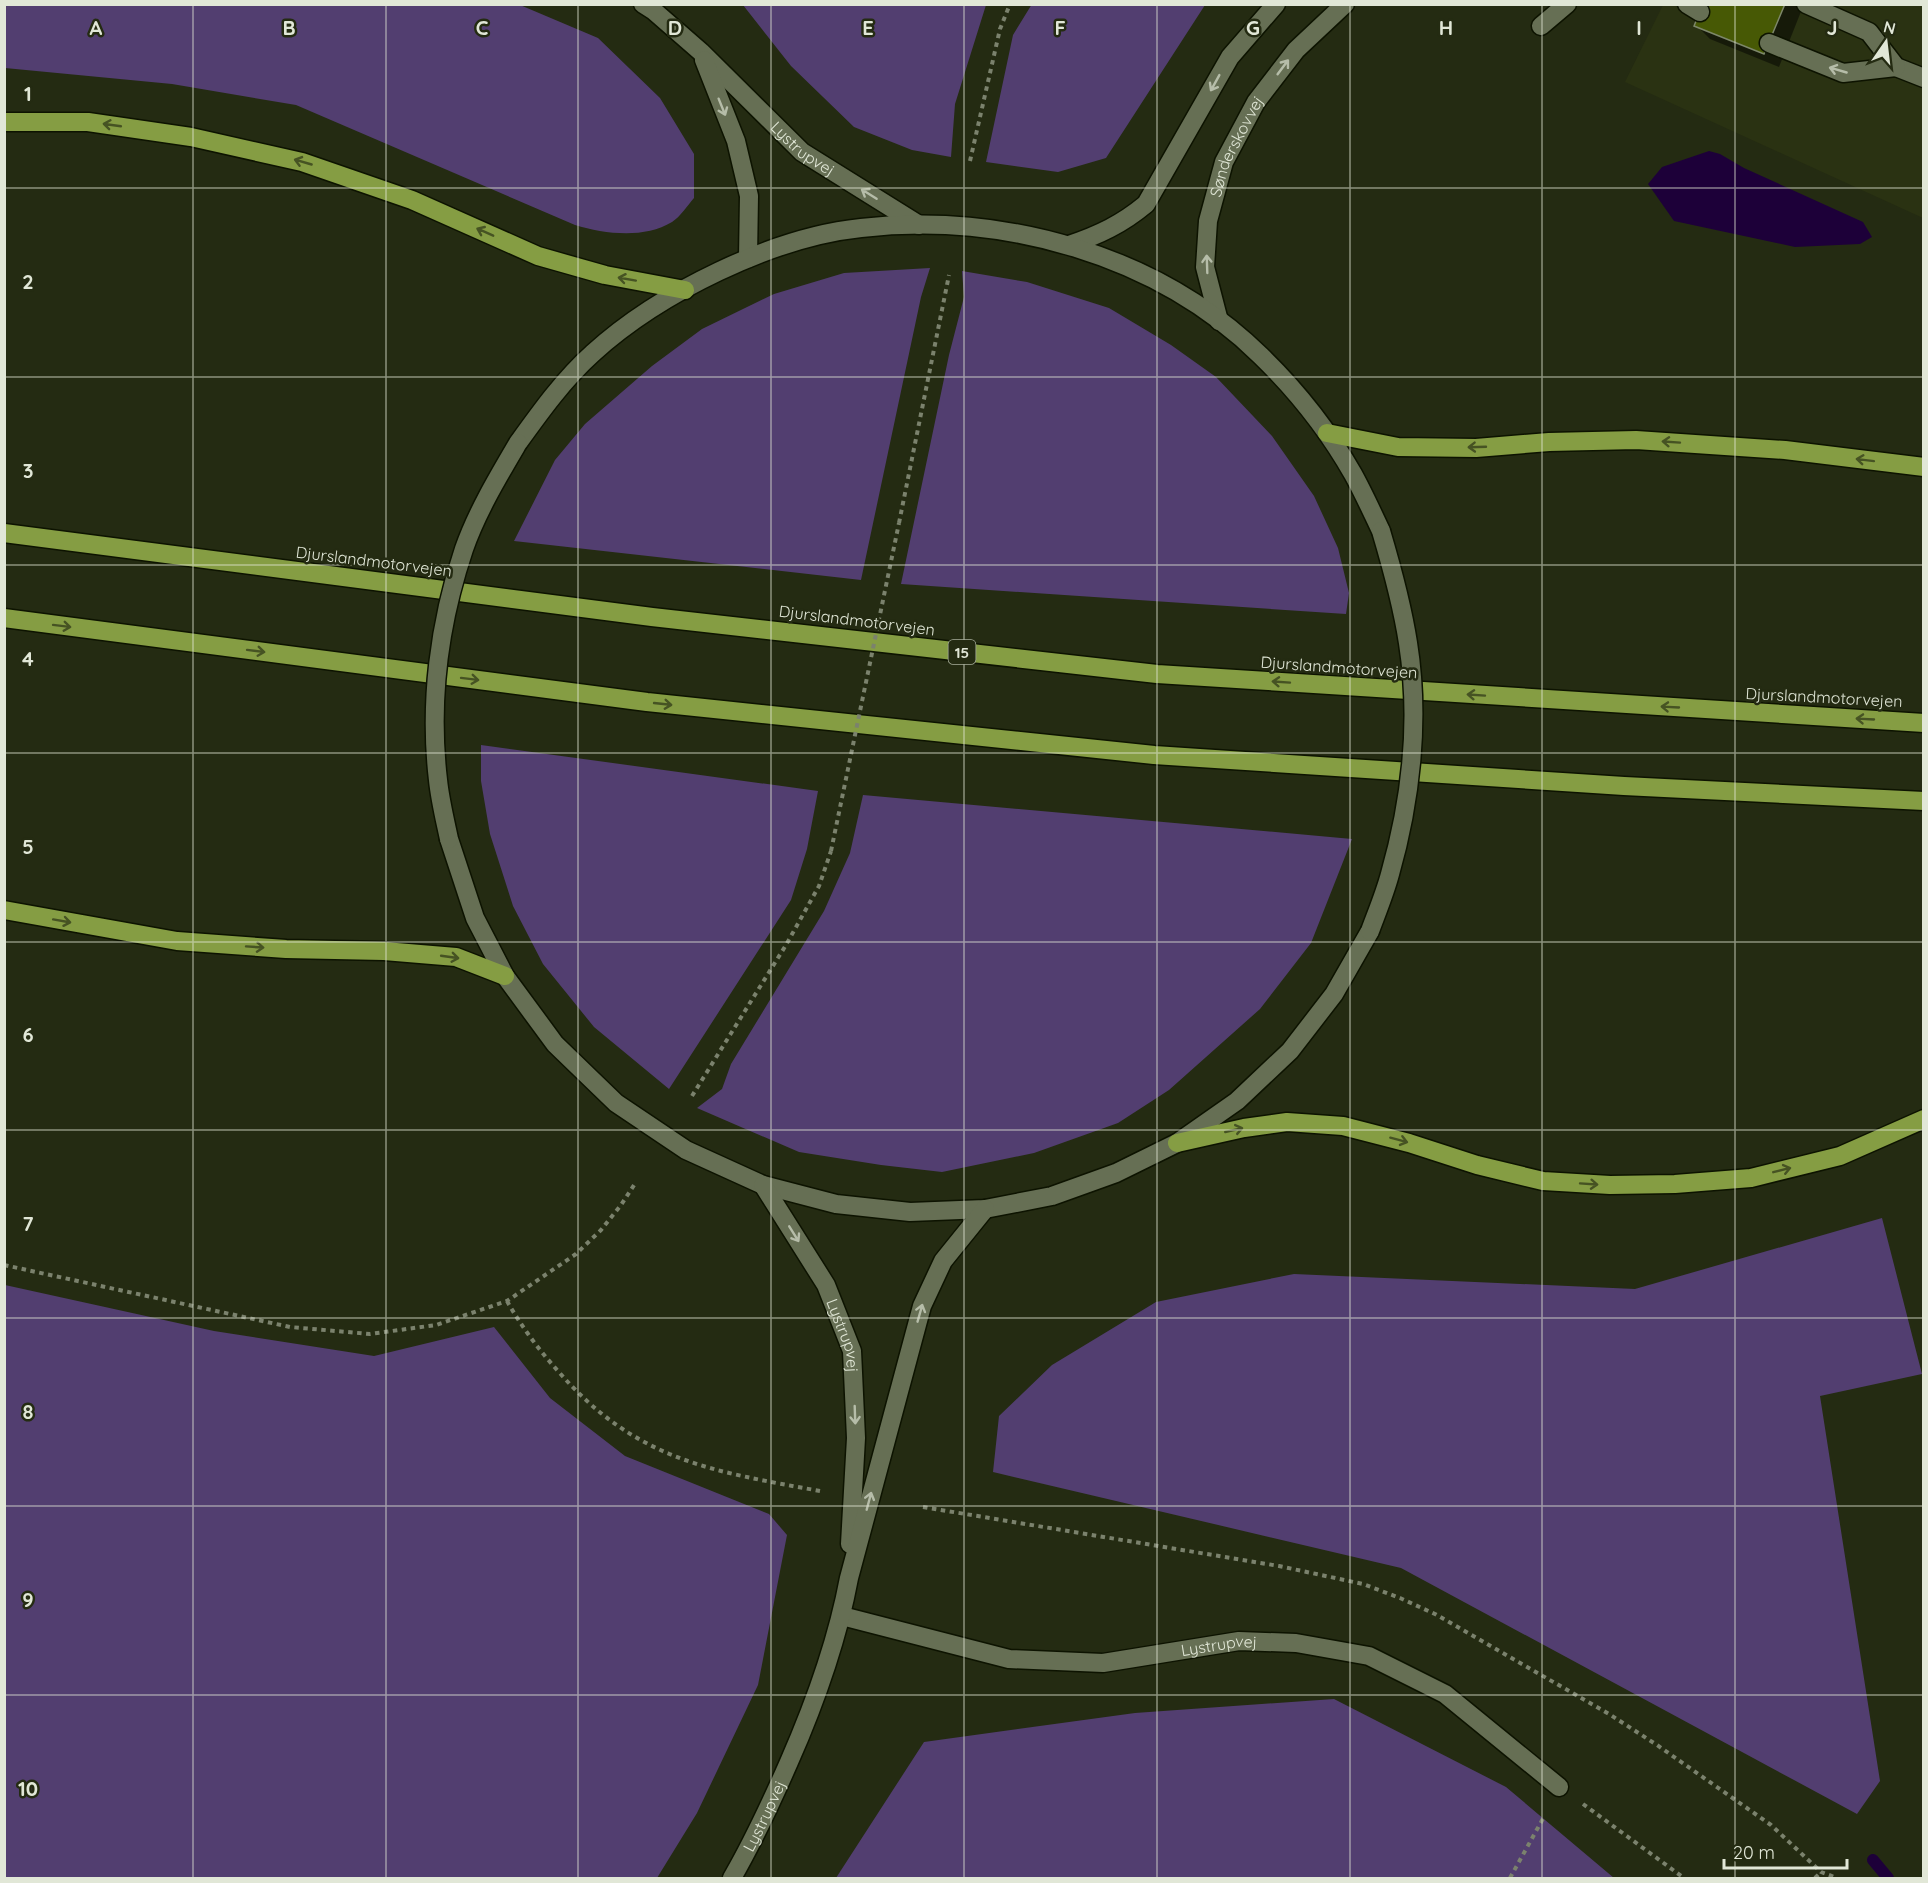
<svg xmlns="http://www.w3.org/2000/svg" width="1928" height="1883" viewBox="0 0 1928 1883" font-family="Quicksand,sans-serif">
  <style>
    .built { fill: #2a3212 }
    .green { fill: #523e70 }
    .water { fill: #1d0039 }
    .shadow { fill: #0007 }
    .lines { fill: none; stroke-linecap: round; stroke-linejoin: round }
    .stream { stroke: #1d0039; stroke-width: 12 }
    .building { fill: #475905; stroke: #7d876a; stroke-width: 1.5 }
    .service-casing { stroke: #0d1300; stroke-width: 21 }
    .tertiary-casing { stroke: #0d1300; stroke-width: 21 }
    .motorway-casing { stroke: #0d1300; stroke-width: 21 }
    .path { stroke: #7b826d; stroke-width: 4; stroke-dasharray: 4.5 4.5; stroke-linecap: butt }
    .service { stroke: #666f54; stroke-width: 18 }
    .tertiary { stroke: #666f54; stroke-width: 18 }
    .motorway { stroke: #859d43; stroke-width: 18 }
    .tertiary-bridge-casing { stroke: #0d1300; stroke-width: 21; stroke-linecap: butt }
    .path-bridge { stroke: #7b826d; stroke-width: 4; stroke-dasharray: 4.5 4.5; stroke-linecap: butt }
    .tertiary-bridge { stroke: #666f54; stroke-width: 18 }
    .oneway { stroke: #b6bda9 }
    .oneway2 { stroke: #465323 }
    .grid { fill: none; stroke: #e1e7d7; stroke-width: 1.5; stroke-opacity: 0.55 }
    .labels { text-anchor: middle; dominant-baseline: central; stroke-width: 5; stroke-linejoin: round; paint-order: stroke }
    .shield { fill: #242b12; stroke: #a8af9c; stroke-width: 1.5 }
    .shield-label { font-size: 15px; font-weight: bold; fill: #e1e7d7 }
    .street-label { font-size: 16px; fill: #e1e7d7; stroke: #242b12 }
    .grid-label { font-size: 20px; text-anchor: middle; font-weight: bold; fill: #e1e7d7; stroke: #242b12; stroke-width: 5; stroke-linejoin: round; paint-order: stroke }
  </style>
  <rect width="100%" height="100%" fill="#242b12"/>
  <path class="built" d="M1663,5H1923V218L1625,82Z"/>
  <path class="green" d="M1032,4H1205V5L1106,158L1058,172L986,162L1013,35Z
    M4,5H520L598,38L660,98L694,154V198C688,205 680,217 672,222C644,239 605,234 575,225L296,105L172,84L5,68Z
    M743,5H986L955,104L951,157L912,150L854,127L791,66Z
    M930,268L921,297L861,580L514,541L555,460L585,424L652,366L702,329L774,294L844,273Z
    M962,271L1027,282L1109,308L1171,345L1216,377L1272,436L1314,496L1338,548L1349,593L1346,614L901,584L949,355L964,297Z
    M481,745L818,791L807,849L791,900L669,1089L594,1027L543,964L513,906L490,834L481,781Z
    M863,795L1352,839L1311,943L1260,1009L1169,1090L1118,1123L1034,1153L942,1172L881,1165L799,1152L697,1108L722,1089L731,1064L824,911L850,853Z
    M1882,1218L1922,1374L1820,1396L1880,1781L1857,1814L1401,1568L993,1472L999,1416L1052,1365L1156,1302L1294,1274L1635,1289Z
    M5,1285L214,1331L374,1356L494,1327L550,1398L625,1456L769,1514L787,1535L758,1685L697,1813L657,1878H5Z
    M1334,1699L1506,1787L1614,1878H836L924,1742L1135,1713Z"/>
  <path class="water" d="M1709,151L1720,154L1744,168L1863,222L1872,237L1860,244L1795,247L1674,221L1648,184L1662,167Z"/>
  <path class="shadow" d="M1705,4H1804L1779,67L1710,39L1696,25Z"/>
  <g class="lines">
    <path class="stream" d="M1873,1860L1888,1878"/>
  </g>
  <path class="building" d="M1703,4H1785L1764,54L1694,26Z"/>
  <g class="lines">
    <g class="service-casing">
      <g id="service">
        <path d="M1687,4L1700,12"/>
        <path d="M1806,4L1869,32L1896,67L1924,78"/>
        <path d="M1541,26L1567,4"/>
        <path d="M1769,43L1843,73L1896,67"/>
        <path id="s1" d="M842,1616L1009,1659L1103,1663L1239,1641L1296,1643L1369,1656L1445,1694L1559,1787"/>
      </g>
    </g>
    <g class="tertiary-casing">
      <g id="tertiary">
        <path id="s2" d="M643,4L654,11L701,52L802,152L919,225"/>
        <path d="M704,60L736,141L749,196L748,258"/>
        <path d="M1069,245C1099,235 1122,224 1146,204L1230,57L1276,4"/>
        <path id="s3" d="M1219,321L1205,267L1208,221L1224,162L1256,102L1296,50L1345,4"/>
        <path d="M518,443C541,411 564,379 593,353C659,293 773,237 861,228C1003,212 1157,254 1261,356C1297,391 1328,430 1353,474C1363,492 1372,512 1381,531"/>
        <path d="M449,839L475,918L505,976L555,1044L616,1103L686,1150L763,1185L836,1204L910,1212L985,1209L1052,1196L1116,1173L1177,1143L1237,1101L1290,1051L1334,994L1370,931"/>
        <path id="s4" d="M763,1185L826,1285L852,1351L856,1438L850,1544"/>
        <path id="s5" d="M732,1878C754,1840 771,1803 789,1762C815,1703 837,1642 849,1578L922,1306L943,1261L985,1209"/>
      </g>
    </g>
    <g class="motorway-casing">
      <path id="motorway" d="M4,122H88L191,137L302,162L412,200L538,256L605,275L685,290
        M1327,433L1398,447L1476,448L1549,442L1636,440L1785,450L1924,467
        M4,533L652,617L1157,674L1924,723
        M4,618L647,702L1154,755L1624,786L1924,801
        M4,910L177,941L286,949L384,951L456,957L505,976
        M1177,1143L1244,1128L1287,1122L1343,1126L1409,1143L1477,1165L1543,1181L1610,1185L1675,1184L1751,1178L1840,1156L1924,1119"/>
    </g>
    <path class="path" d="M970,161L1000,29L1010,4
      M899,523L949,275
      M692,1096L786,945L819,886L831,851
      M4,1265L290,1327L370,1334L436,1325L507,1301L576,1254L601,1230L621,1205L636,1182
      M507,1301C521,1326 539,1350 558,1371C635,1460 710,1471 820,1491
      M923,1507L1279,1566L1363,1584L1400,1598L1435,1614L1609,1714L1657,1745L1771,1825L1821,1872L1837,1878
      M1583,1804L1684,1878
      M1510,1878L1545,1815
      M1815,1878L1821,1872"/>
    <use href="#service" class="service"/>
    <use href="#tertiary" class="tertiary"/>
    <use href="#motorway" class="motorway"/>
    <g class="tertiary-bridge-casing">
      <path id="tertiary-bridge" d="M449,839C445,820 440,800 438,780C429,703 439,623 464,549C477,512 498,477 518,443
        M1370,931C1377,912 1385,893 1390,874C1411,800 1420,719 1408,643C1402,604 1392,568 1381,531"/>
    </g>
    <path class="path-bridge" d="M831,851L899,523"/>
    <use href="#tertiary-bridge" class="tertiary-bridge"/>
  </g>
  <defs><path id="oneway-shaft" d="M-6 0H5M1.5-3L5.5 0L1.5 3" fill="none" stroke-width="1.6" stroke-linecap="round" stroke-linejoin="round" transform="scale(1.5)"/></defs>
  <g class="oneway">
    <use href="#oneway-shaft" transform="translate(1283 67) rotate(-53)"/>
    <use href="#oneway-shaft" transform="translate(1838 70) rotate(-164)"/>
    <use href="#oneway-shaft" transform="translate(1215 83) rotate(119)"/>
    <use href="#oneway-shaft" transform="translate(722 107) rotate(68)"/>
    <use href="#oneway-shaft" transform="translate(869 194) rotate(-148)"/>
    <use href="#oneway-shaft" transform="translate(1207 264) rotate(-92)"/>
    <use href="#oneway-shaft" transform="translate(794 1234) rotate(58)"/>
    <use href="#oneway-shaft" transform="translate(920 1313) rotate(-74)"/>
    <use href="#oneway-shaft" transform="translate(855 1415) rotate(88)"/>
    <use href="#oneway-shaft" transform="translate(869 1501) rotate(-75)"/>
  </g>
  <g class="oneway2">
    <use href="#oneway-shaft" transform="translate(112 125) rotate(-172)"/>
    <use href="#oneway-shaft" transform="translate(303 162) rotate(-164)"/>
    <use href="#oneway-shaft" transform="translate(485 232) rotate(-156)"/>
    <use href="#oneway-shaft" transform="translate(627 279) rotate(-170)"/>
    <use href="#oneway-shaft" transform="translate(1671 442) rotate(-176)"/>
    <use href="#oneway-shaft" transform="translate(1477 447) rotate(178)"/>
    <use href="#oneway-shaft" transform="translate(1865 460) rotate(-173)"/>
    <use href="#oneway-shaft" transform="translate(62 626) rotate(7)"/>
    <use href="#oneway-shaft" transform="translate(256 651) rotate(7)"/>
    <use href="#oneway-shaft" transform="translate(470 679) rotate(7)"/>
    <use href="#oneway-shaft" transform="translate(1281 682) rotate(-176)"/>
    <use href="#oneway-shaft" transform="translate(1476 695) rotate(-176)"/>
    <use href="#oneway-shaft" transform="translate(663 704) rotate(6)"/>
    <use href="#oneway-shaft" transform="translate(1670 707) rotate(-177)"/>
    <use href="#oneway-shaft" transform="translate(1865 719) rotate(-177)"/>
    <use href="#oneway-shaft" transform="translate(62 921) rotate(10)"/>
    <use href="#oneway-shaft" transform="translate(255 947) rotate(4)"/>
    <use href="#oneway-shaft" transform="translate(450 957) rotate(8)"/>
    <use href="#oneway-shaft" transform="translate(1234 1130) rotate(-13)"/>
    <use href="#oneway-shaft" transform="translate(1399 1140) rotate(15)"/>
    <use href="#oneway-shaft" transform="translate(1782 1170) rotate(-14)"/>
    <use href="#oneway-shaft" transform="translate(1589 1184) rotate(4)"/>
  </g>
  <path class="grid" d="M193,4V1878M386,4V1878M578,4V1878M771,4V1878M964,4V1878M1157,4V1878M1350,4V1878M1542,4V1878M1735,4V1878M4,188H1924M4,377H1924M4,565H1924M4,753H1924M4,942H1924M4,1130H1924M4,1318H1924M4,1506H1924M4,1695H1924"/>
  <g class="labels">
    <rect class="shield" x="948.5" y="640" width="27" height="24" rx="4.5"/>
    <g class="shield-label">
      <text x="962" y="652">15</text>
    </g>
    <g class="street-label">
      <text stroke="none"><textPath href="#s2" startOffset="216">Lystrupvej</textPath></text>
      <text stroke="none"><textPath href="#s3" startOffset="182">Sønderskovvej</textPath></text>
      <text transform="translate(374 561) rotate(7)">Djurslandmotorvejen</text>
      <text transform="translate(857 620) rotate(7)">Djurslandmotorvejen</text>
      <text transform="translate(1339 667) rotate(4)">Djurslandmotorvejen</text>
      <text transform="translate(1824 697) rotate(3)">Djurslandmotorvejen</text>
      <text stroke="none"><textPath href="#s4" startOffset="172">Lystrupvej</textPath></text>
      <text stroke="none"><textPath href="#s1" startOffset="384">Lystrupvej</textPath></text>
      <text stroke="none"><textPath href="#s5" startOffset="70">Lystrupvej</textPath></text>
    </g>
  </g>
  <g class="grid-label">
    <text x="96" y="35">A</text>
    <text x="289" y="35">B</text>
    <text x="482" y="35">C</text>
    <text x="675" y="35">D</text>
    <text x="868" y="35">E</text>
    <text x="1060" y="35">F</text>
    <text x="1253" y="35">G</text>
    <text x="1446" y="35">H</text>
    <text x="1639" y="35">I</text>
    <text x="1832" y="35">J</text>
    <text x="28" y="101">1</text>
    <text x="28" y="289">2</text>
    <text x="28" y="478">3</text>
    <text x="28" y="666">4</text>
    <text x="28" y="854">5</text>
    <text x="28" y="1042">6</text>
    <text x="28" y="1231">7</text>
    <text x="28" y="1419">8</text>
    <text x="28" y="1607">9</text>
    <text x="28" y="1796">10</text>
  </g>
  <rect width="1928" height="1883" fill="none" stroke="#e1e7d7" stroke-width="12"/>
  <g transform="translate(1886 42) rotate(14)" stroke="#242b12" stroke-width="4.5" paint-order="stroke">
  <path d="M0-4.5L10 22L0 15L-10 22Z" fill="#e1e7d7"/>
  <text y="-9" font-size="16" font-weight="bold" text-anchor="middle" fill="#e1e7d7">N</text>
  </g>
  <path d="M1724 1859v9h123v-9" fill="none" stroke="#e1e7d7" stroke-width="3"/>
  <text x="1733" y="1859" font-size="18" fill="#e1e7d7" stroke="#242b12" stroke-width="4.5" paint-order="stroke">20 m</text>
</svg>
